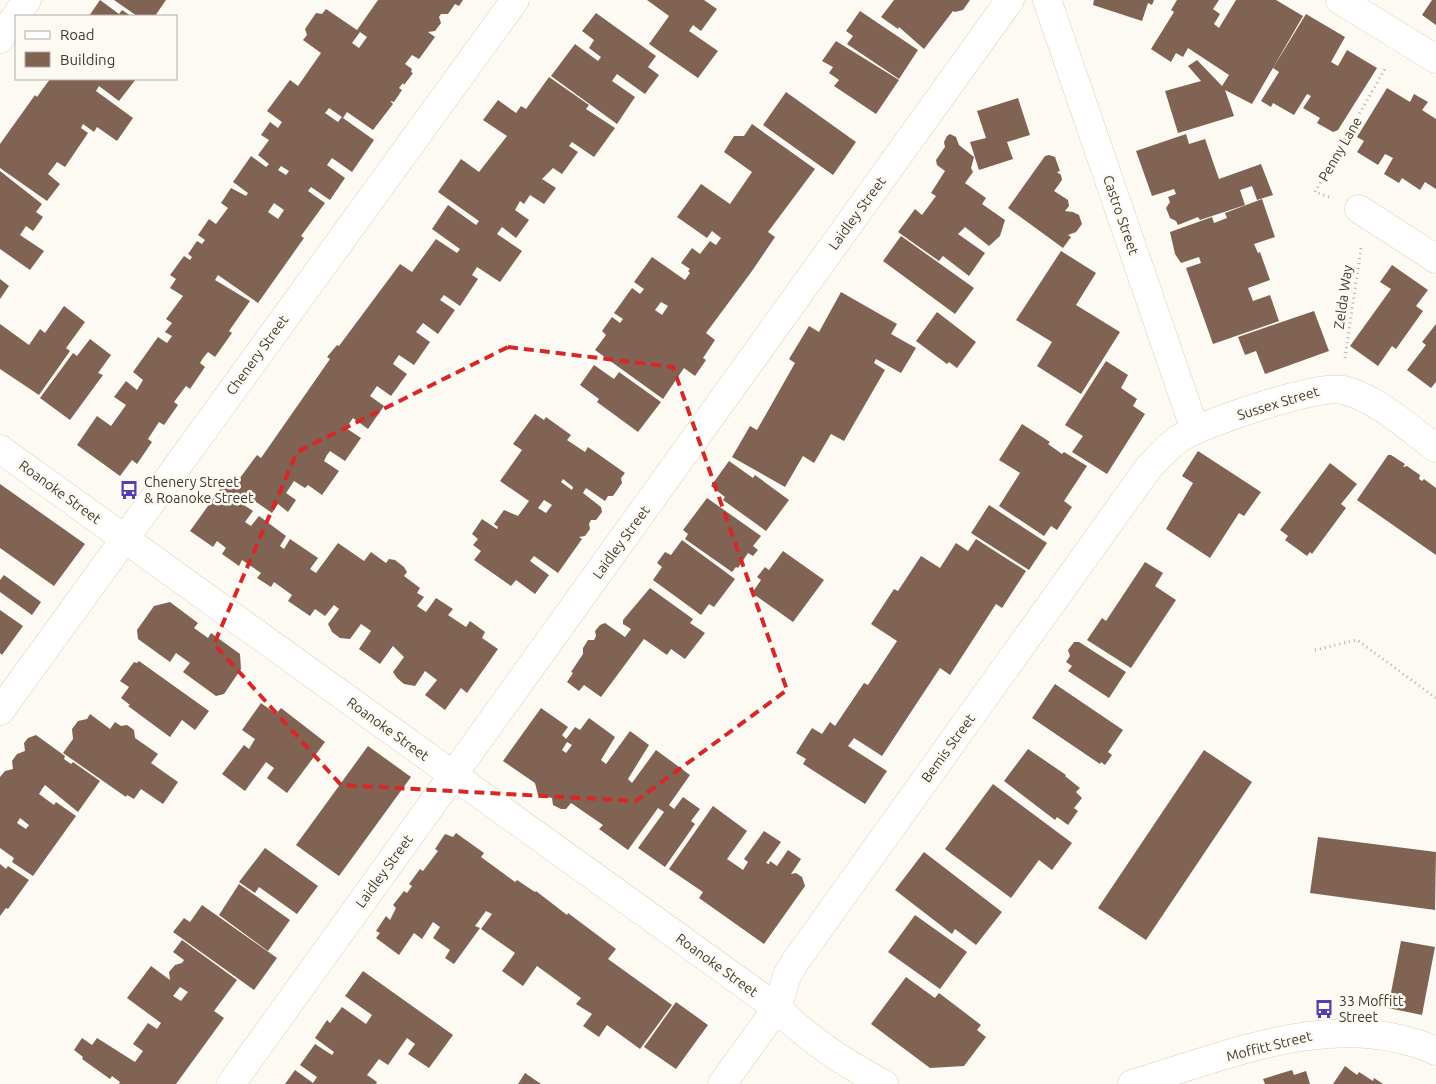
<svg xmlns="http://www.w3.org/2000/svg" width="1436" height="1084" viewBox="0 0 1436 1084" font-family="Ubuntu,sans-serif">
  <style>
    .building { fill: #816353; fill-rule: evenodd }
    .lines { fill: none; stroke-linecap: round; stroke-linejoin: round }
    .minor-casing { stroke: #e1cfb0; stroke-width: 29 }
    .path { stroke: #b6b0a8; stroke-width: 3; stroke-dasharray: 1 4; stroke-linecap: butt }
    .minor { stroke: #fff; stroke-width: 28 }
    .marked { fill: none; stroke: #d62828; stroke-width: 4; stroke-dasharray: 10 6; stroke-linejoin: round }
    .labels { text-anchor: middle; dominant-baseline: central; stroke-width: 5; stroke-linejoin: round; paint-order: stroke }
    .street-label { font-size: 14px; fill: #41392d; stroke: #fdf9f3 }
    .poi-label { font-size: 14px; fill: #41392d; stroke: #fdf9f3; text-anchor: start }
  </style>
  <rect width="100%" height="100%" fill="#fdf9f3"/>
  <path class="building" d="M100,0L119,14L122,10L131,16H89Z
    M114,0H166L155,16H137Z
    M378,0H463L459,6L455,4L448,14H441L439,17L441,23L435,31L428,32L435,37L419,59L412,55L405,64L412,69L411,72L413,73L404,85L403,83L399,88L402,90L394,102L390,101L393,104L373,130L347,112L343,118L374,140L352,172L332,158L327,165L345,178L330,200L311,187L308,191L325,203L301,236L304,238L258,303L218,275L215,280L250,301L229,331L232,333L215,357L208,352L203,358L200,363L205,367L190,389L186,386L174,402L178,405L164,425L159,422L148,439L152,442L137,464L132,460L120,476L77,445L97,416L111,426L126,405L114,397L126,381L137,390L143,380L133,372L158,337L167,343L172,336L165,332L172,323L166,319L183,296L170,288L176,279L170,275L184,256L190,260L192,257L188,254L197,241L202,244L205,240L198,235L209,219L216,224L228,208L221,203L231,188L246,196L248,193L233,182L251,156L266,167L269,164L258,155L269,140L261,135L270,122L278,128L282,122L267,111L290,80L298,86L321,53L303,40L307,35L305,29L316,13L322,14L326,9L357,30ZM360,32L367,37L359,48L352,43ZM329,108L342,117L338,122L325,113ZM281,166L289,171L286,175L278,170ZM274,203L284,210L278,219L268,212Z
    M647,0H704L717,9L701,31L693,25L689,31L718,51L698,78L649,44L669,16Z
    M894,0H970L963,10L955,12L953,11L924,49L899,27L898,29L881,17Z
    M1094,0H1154L1152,5L1148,3L1142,21L1093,5Z
    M1177,0H1219L1213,9L1220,14L1214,24L1219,28L1236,0H1276L1303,16L1252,104L1225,90L1234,116L1178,133L1165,91L1201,81L1188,66L1197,60L1222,86L1229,75L1188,48L1183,57L1176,53L1171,62L1151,49L1174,12L1171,10Z
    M1432,0H1436V25L1422,15Z
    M860,11L918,50L899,79L847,44L853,36L846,31Z
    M596,13L656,56L648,67L659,75L645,94L617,74L612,81L635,97L617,124L551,76L575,44L598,61L601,57L589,48L594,40L582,31Z
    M1306,14L1345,37L1331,62L1338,66L1347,50L1377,68L1338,130L1333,132L1317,123L1320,118L1303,108L1311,96L1307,94L1294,115L1273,103L1271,107L1261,101L1279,72L1273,68Z
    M836,41L899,80L876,114L834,86L839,80L829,73L833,67L822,61Z
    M549,77L589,105L586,109L615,128L594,157L572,142L569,146L578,152L562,174L553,168L542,179L556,188L544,204L530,195L524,204L520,201L515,210L529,220L516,238L502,227L497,234L522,251L500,282L477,267L472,275L478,279L460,306L444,295L440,300L455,310L438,334L423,323L416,332L430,342L414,365L399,355L396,359L393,364L407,374L391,396L377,386L370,396L384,406L368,429L353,418L346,428L361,438L345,461L330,451L327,455L324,461L339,471L322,495L308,485L305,488L294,481L286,493L296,500L288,512L278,504L272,513L243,493L238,501L253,511L245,522L251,526L259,516L286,536L280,546L284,549L290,539L318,558L310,569L316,573L338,543L364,561L371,552L386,563L389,559L395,560L404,567L407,572L404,576L420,588L417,593L424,597L417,606L426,612L436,598L453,609L448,615L466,627L470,621L485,632L482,638L498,649L467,693L461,688L445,710L425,695L437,680L425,671L415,686L404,684L397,678L393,672L404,657L393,646L380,664L359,649L371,631L367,628L361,624L350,639L340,638L332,632L328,624L339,609L334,605L325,616L315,609L310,616L288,601L292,595L274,582L271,587L257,578L261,573L242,560L239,566L222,554L226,548L217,541L213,547L190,531L226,481L234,486L257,455L261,458L330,359L327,357L337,345L339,346L400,264L412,272L436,239L457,253L460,249L432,229L448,205L476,225L479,221L438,192L461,159L479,172L507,136L483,120L498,100L516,113L521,106L526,109Z
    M50,79H136L119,101L99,86L96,91L133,118L117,141L97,127L94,132L83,124L81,128L88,133L65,167L57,162L48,174L60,184L47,201L0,168V144L35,95L37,97Z
    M1387,88L1410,102L1414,94L1428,102L1422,110L1436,119V189L1425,182L1420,190L1402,178L1399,183L1384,174L1393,158L1385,154L1378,165L1357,152L1364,141L1357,137Z
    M786,92L856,142L833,175L763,125Z
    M1018,98L1030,135L1007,142L1013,159L979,170L970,142L986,138L977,111Z
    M752,124L815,169L768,232L775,237L752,271L706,333L715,340L703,358L706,360L695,376L684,368L663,399L595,350L606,335L602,331L612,317L620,323L623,319L614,313L632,288L640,294L644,289L634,282L652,257L685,280L690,273L688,271L690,269L681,263L692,248L700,254L710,241L716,245L721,238L712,231L707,238L677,217L701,184L730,204L752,172L724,152L734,136H744ZM661,302L668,306L662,315L655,310Z
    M950,134L956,137L959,145L974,157L971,168L973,172L965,183L986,198L982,204L1005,220L1000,236L989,246L965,227L958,234L985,253L969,276L943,256L939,261L898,232L915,209L922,215L936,196L931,193L945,171L937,165L936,160L945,147L944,142L947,136Z
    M1186,134L1189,144L1205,139L1219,179L1261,164L1273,195L1257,200L1252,186L1240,190L1245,205L1200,220L1198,217L1178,225L1176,221L1170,218L1166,208L1170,202L1168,197L1176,194L1174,189L1152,196L1136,151Z
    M1049,155L1055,157L1060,171L1057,172L1061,175L1062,180L1054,191L1068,200L1069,206L1065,211L1073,212L1079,215L1082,224L1076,232L1068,235L1071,237L1063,248L1008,208L1045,156Z
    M0,171L42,204L36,212L43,217L33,231L26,226L20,235L44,251L30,270L0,249Z
    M1262,199L1275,237L1254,244L1258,253L1260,252L1270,280L1248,288L1253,301L1270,295L1279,321L1213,344L1186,268L1201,263L1199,257L1181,263L1175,254L1170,232L1212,217L1214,223L1227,218L1225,213Z
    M901,236L974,288L955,314L883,261Z
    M1061,251L1096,273L1076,305L1120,332L1081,394L1037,366L1052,342L1016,320Z
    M1392,265L1428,290L1416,306L1423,311L1396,349L1392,346L1378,366L1350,346L1391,289L1380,282Z
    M0,279L9,286L0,299Z
    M841,292L897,324L891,334L916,348L901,373L876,359L874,363L885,370L844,441L831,434L814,463L803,456L785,487L732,457L750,426L757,430L795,363L789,359L809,326L819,332Z
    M64,306L85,322L66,348L70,351L39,395L0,369V324L29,345L40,329L45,333Z
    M1314,311L1329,351L1265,374L1256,351L1245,355L1238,337Z
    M937,312L976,342L957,368L949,362L947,364L916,341Z
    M1436,324V382L1431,388L1407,370L1426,345L1422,342Z
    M90,339L111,355L98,373L103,375L70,420L40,398L73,353L77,356Z
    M1106,361L1128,375L1121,388L1137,399L1133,406L1145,414L1107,474L1072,452L1083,436L1065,425Z
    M594,365L614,379L619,372L661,402L638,432L597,402L599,399L580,385Z
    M535,414L544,420L546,417L571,435L567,440L585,452L588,447L625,473L621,478L622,483L613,496H608L605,501L586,488L583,493L601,507L602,512L596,520H591L589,524L590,529L585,536L579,537L582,539L558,573L534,556L530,561L549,575L535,594L516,580L511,586L474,560L481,551L473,545L478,539L472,534L482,519L497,529L498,527L494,524L504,510L518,516L529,501L500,481L522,450L513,444ZM563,479L573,487L572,490L561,482ZM544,500L552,505L546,513L538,508Z
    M1022,424L1050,442L1048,444L1062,454L1064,452L1087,466L1064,501L1072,507L1057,530L1051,526L1044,536L999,506L1020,473L999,460Z
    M1198,451L1261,492L1244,516L1239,513L1210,558L1166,529L1193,483L1182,476Z
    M1388,455H1391L1405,464L1403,467L1407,466L1420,475L1419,479L1422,481L1424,479L1436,488V555L1357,500Z
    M729,461L753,478L755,475L789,500L766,531L723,500L725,497L711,486Z
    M1330,463L1357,484L1341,504L1346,508L1312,554L1310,552L1307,556L1285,540L1288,536L1280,530Z
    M0,484L85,544L54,586L0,548Z
    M707,498L761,536L753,546L758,550L753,556L748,553L738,568L736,567L732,572L685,539L688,534L683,530Z
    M989,505L1047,543L1029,570L971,533Z
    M976,539L1026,571L1002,608L996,604L950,675L940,668L882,756L854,738L848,746L887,771L865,804L803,764L806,759L796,753L812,728L822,734L830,722L835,726L864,683L868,685L897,641L871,624L894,589L898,591L921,556L940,568L956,543L968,551Z
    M682,540L735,579L714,607L709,604L701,615L653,580L662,567L657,563L665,552L671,555Z
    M783,551L824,580L793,622L752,593L761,580L757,577L765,567L769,570Z
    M1145,562L1163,573L1155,586L1176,600L1131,668L1087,640L1102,618L1106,621Z
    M4,575L41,602L32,615L0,592V580Z
    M650,588L693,619L690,623L705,633L685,659L671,649L667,655L644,639L601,697L584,685L579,691L567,682L573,673L571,672L583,654V648L588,640H594L596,636L595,631L600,625L605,623L625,637L631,629L623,624V620Z
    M170,602L198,623L194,628L208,638L211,633L240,654L241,669L224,694L216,696L183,672L190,663L176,653L170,662L138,639L137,630L154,606Z
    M0,610L23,626L2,655L0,653Z
    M1074,642H1079L1126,672L1109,698L1068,671L1072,666L1066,662L1070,656L1068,650Z
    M139,661L209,711L195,730L182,720L170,737L128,706L130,705L121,698L129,687L120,681L134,662L137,663Z
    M1055,684L1123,730L1108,752L1112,755L1105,765L1101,762L1100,764L1032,718Z
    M261,703L276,714L281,708L325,742L287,793L267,778L274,768L266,762L245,791L222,774L244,745L249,749L255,739L242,730Z
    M541,708L568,727L562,735L566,739L575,727L580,730L589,718L615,737L601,760L606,764L630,731L649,745L628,779L632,783L656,750L690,775L669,805L674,809L683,797L700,809L691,821L695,824L665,867L638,848L664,812L658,808L628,850L599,829L603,825L571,803L566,809H561L553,805L552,798L538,795L535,783L503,761ZM567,742L572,745L566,753L562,750Z
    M90,714L110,729L115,722L121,726L127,725L134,730L135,738L158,754L151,763L178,782L163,804L141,789L134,799L127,795L126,797L63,753L73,739L72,729L78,721L87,719Z
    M36,735L65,756L64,759L71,764L73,762L100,781L78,812L45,785L42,789L39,794L54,805L56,802L76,816L33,876L12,862L14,858L0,848V777L5,771L13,769L12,761L17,754L25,751L24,743L28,738ZM20,818L29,825L26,829L17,823Z
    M368,746L411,777L339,876L296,845Z
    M1028,749L1066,775L1065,776L1080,788L1076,792L1082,798L1074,808L1078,811L1068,825L1057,817L1055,820L1004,781Z
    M1204,750L1252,782L1146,940L1098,908Z
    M993,784L1072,843L1052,870L1039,860L1011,898L945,849Z
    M713,806L747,831L727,859L743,870L748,862L744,859L764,831L781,842L766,863L769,864L770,861L777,866L788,850L801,859L791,874L796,873L802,877L805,886L764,944L699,898L703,892L669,869Z
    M456,833L484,853L481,857L515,882L517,880L535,892L536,891L567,915L568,913L616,949L608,959L672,1005L640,1049L607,1025L599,1037L583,1026L592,1014L576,1004L581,998L537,966L523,986L502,971L515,953L481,929L492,914L486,911L475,926L480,928L454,964L445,958L450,950L433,938L440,927L433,922L422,939L414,933L399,955L376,938L380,933L376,931L386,916L390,920L396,908L393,905L404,891L407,893L412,886L409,884L420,869L423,871L438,851L435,849L445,834L453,837Z
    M1318,837L1436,852L1435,910L1310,893Z
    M265,848L318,886L297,914L259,887L255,893L239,882Z
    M924,852L1002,912L976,945L955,929L952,934L895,890Z
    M0,864L6,869L8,866L29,880L8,909L6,908L0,916Z
    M239,884L290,920L268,951L219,915Z
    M202,905L277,958L254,990L173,932L184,918L190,922Z
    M915,915L967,952L940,989L888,952Z
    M182,940L237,980L214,1011L224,1018L176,1084H119L120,1082L112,1076L110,1079L82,1059L83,1057L74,1050L82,1038L92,1045L97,1038L135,1062L143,1051L133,1044L148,1023L157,1029L161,1023L127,998L151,966L170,980L169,972L175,965L182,963L184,960L173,952ZM180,987L188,992L181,1001L173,996Z
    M1401,941L1435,947L1422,1015L1388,1008Z
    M363,971L453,1035L429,1068L408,1054L415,1044L407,1038L388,1065L379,1059L367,1075L377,1082L376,1084H285L295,1070L313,1083L317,1077L300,1065L315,1044L332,1055L334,1052L315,1038L327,1020L330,1023L342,1007L366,1024L372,1015L345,996Z
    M906,977L935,998L939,993L981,1025L977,1030L986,1037L964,1066L930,1068L871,1024Z
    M676,1002L708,1025L676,1069L644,1047Z
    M1345,1066L1357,1075L1359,1072L1373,1081L1374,1078L1383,1084H1333Z
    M1292,1070L1294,1075L1306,1071L1310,1084H1265L1263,1079Z
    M525,1073L541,1084H518Z"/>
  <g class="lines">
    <g class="minor-casing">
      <path id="minor" d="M1047,0L1195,430
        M1340,0L1436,59
        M0,39L27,0
        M1359,209L1436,259
        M0,449L777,1008C809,1040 844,1063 884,1084
        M0,711L515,0
        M231,1084L1010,0
        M722,1084L777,1008L787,976L795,962L1149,467C1159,457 1168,446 1180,438C1204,423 1317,384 1343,390C1377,398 1408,428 1436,448
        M1132,1084C1230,1055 1336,1007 1436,1051"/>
    </g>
    <path class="path" d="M1329,197L1315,192L1386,67
      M1345,358L1361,248
      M1315,650L1357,640L1436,698"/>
    <use href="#minor" class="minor"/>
  </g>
  <path class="marked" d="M508,347L673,367L787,690L636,801L341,785L214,644L297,452Z"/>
  <defs>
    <g id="bus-bare" transform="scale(1.5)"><path d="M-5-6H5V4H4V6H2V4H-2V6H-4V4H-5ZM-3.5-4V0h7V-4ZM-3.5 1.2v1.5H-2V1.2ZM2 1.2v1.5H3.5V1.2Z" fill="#573cb4" stroke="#fdf9f3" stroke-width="2.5" paint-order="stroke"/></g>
  </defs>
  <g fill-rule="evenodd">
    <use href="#bus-bare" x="129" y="490"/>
    <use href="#bus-bare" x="1324" y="1009"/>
  </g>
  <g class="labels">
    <g class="street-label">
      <text transform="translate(1340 149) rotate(-60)">Penny Lane</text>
      <text transform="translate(857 213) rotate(-54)">Laidley Street</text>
      <text transform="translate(1121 215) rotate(71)">Castro Street</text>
      <text transform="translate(1343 297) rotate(-82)">Zelda Way</text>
      <text transform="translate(257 355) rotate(-54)">Chenery Street</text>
      <text transform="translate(1278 403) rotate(-17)">Sussex Street</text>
      <text transform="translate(60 492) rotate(36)">Roanoke Street</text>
      <text transform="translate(621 542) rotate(-54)">Laidley Street</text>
      <text transform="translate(388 729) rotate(36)">Roanoke Street</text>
      <text transform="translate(948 748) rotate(-54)">Bemis Street</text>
      <text transform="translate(384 871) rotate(-54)">Laidley Street</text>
      <text transform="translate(717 965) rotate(36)">Roanoke Street</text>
      <text transform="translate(1269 1046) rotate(-14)">Moffitt Street</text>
    </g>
    <g class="poi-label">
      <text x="144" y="482">Chenery Street<tspan x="144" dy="16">&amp; Roanoke Street</tspan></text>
      <text x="1339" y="1001">33 Moffitt<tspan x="1339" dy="16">Street</tspan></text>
    </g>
  </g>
  <rect x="15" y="15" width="162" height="65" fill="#fdf9f3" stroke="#b2aca4"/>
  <rect x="25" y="31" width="25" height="8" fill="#ffffff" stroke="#b2aca4"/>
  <text x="60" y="40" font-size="15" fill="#41392d">Road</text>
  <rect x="25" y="52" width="25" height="15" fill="#816353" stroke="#b2aca4"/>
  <text x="60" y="65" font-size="15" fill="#41392d">Building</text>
</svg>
